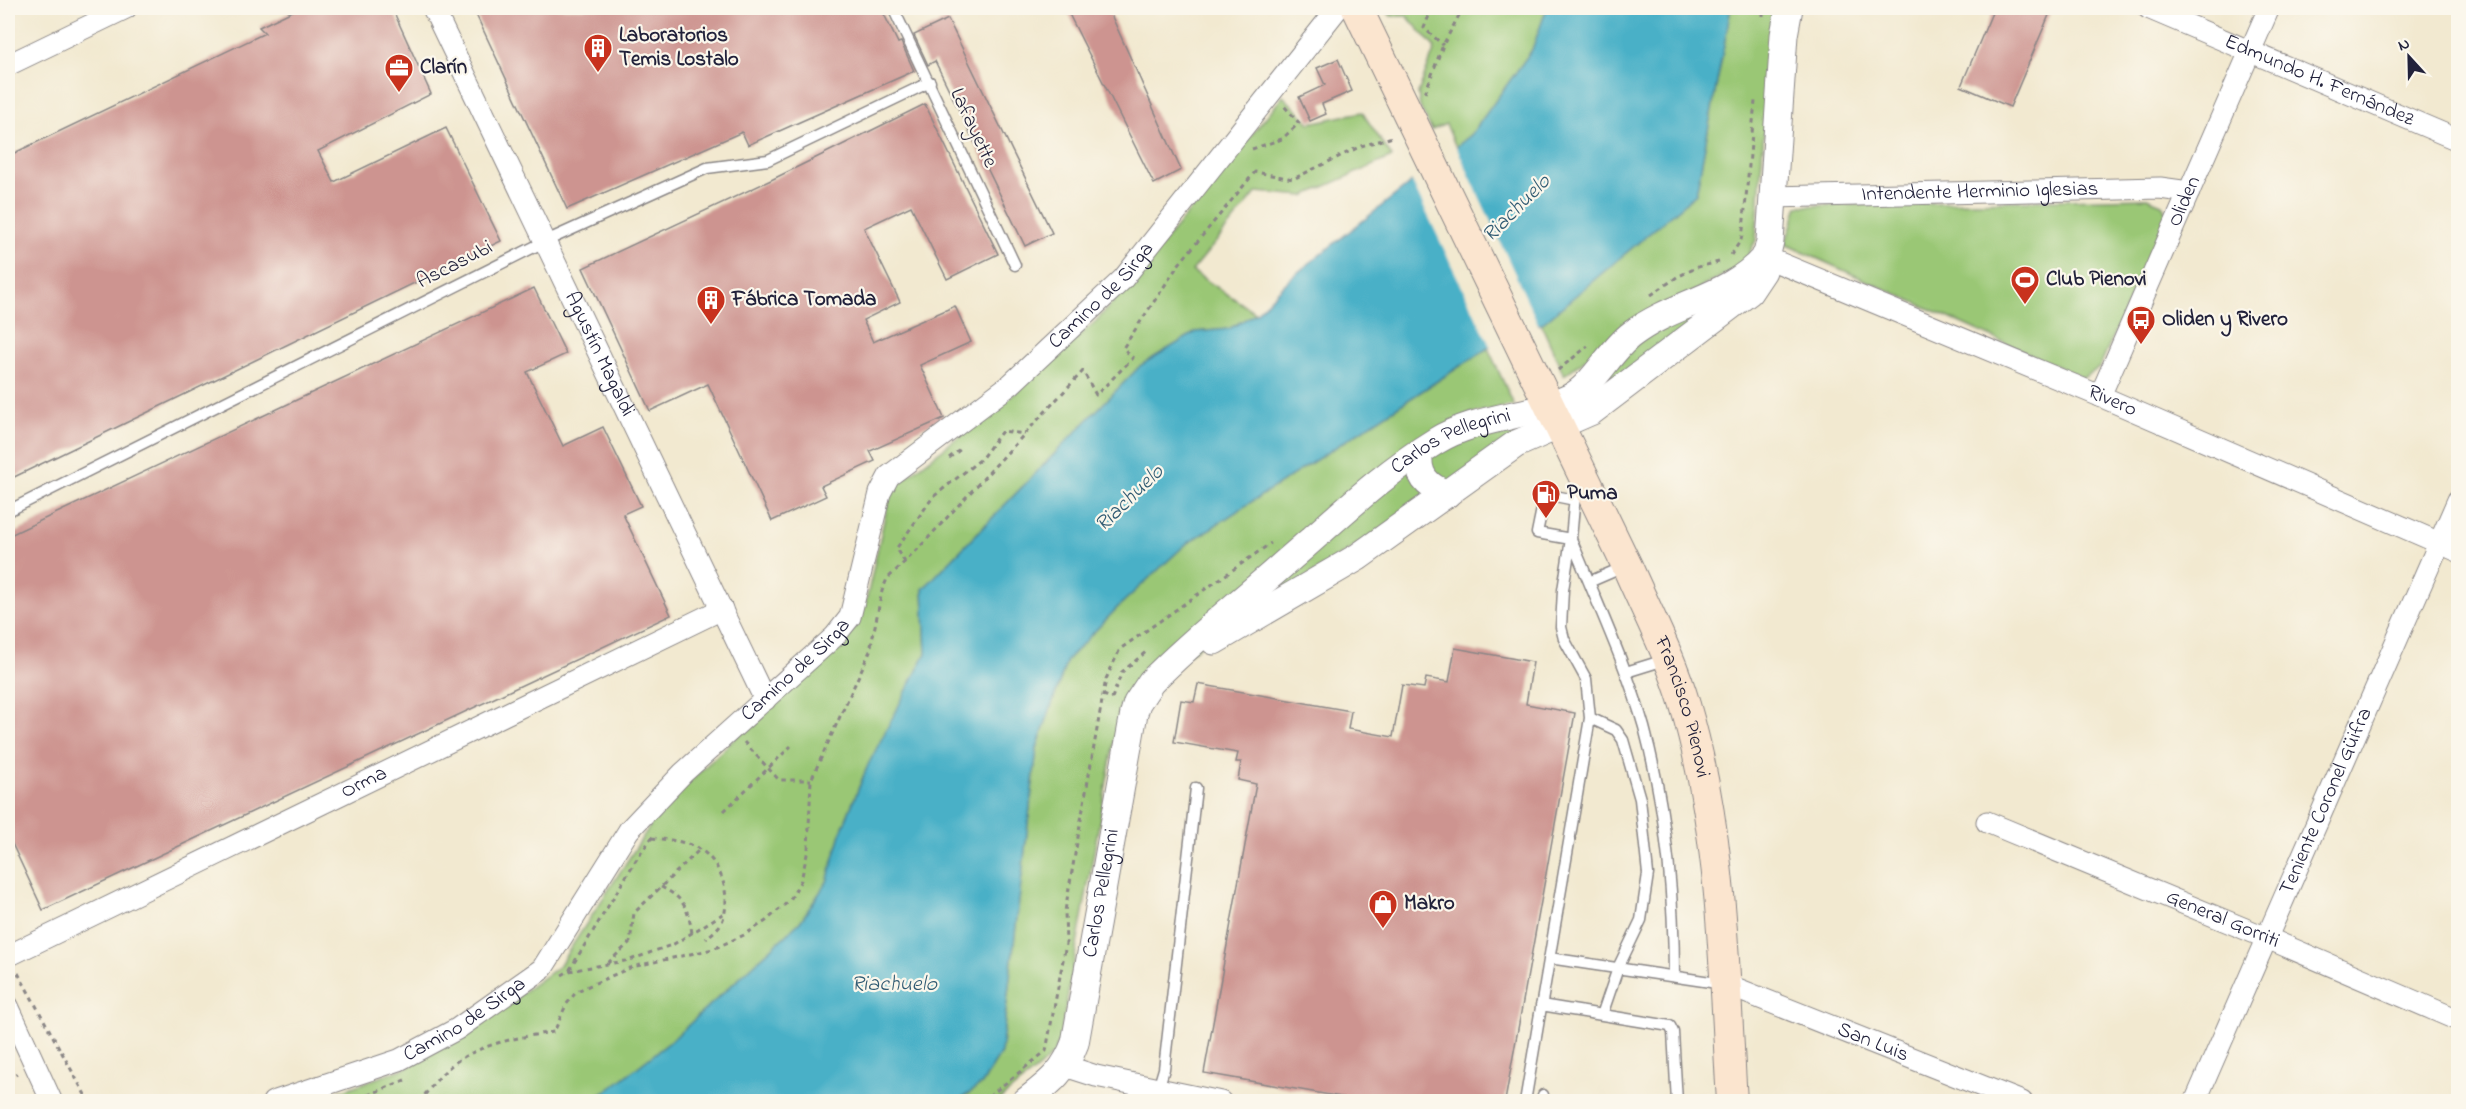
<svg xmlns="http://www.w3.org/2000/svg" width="2466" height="1109" viewBox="0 0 2466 1109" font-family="'Indie Flower',sans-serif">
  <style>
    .green { fill: #9ac775; stroke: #5e7458; stroke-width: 1.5 }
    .water { fill: #48b0c7; stroke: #356981; stroke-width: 1.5 }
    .pier { fill: #f2e9d0 }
    .building { fill: #cd9490 }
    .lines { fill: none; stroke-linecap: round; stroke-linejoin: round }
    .service-casing { stroke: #8a8686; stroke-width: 13 }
    .minor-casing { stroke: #8a8686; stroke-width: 23 }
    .tertiary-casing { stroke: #8a8686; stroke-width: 29 }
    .secondary-casing { stroke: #8a8686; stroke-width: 32 }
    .path { stroke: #8a8686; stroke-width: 3; stroke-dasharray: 4.5 4.5; stroke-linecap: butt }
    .service { stroke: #fff; stroke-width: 10 }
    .minor { stroke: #fff; stroke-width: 21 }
    .tertiary { stroke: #fff; stroke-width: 27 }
    .secondary { stroke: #fbe5cf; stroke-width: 30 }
    .labels { text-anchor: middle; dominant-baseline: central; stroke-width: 4.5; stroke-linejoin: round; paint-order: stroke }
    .poi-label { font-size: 21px; font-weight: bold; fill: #22223b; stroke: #fbf7ec; text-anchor: start }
    .street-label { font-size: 21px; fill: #22223b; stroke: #fbf7ec }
    .water-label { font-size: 22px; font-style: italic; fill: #315b73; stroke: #fbf7ec }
  </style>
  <rect width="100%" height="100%" fill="#fbf7ec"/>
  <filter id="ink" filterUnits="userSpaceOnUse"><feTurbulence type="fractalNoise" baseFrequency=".0167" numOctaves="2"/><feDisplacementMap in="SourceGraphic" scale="12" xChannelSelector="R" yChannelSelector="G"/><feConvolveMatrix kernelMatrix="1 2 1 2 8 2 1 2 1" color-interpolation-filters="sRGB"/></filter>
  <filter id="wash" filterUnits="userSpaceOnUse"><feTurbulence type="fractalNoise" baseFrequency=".008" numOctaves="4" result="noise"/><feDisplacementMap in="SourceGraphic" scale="24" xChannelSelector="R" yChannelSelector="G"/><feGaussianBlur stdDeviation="1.35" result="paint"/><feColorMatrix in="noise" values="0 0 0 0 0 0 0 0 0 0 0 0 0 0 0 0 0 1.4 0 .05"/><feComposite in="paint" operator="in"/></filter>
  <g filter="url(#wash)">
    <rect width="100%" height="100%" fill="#f2e9d0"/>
    <path class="green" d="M1384,8H1547L1532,50L1471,135L1456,147L1446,124L1432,130L1420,107L1418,93L1435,48L1407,16H1391Z
      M1731,8H1776L1772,21L1756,240L1743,265L1638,321L1564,375L1541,324L1696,194Z
      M1283,96L1310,123L1362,112L1392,157L1304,196L1257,192L1192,271L1256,313L1229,329L1196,332L1141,365L923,589L926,653L865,772L843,827L827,882L800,922L670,1042L607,1091L588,1101L310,1102L408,1067L471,1030L559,966L661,809L775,700L819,665L856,627L865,606L891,489L1015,393L1096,321L1139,273Z
      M2147,198L2162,204L2167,215L2099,368L2083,378L1785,244L1798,206Z
      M1749,292L1160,672L1386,476L1532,412L1623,341Z
      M1488,348L1514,405L1469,414L1131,689L1120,709L1118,720L1060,1038L1054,1053L1040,1067L998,1101L956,1102L981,1085L1001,1053L1037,748L1067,660L1120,605L1185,545Z"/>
    <path class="water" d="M1547,8H1731L1696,194L1544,322L1488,348L1185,545L1120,605L1067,660L1037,748L1001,1053L981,1085L956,1102H588L607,1091L670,1042L800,922L827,882L843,827L868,765L926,653L923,589L1141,365L1196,332L1229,329L1256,313L1292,277L1471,135L1532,50Z"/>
    <path class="pier" d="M1455,144L1540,328L1492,350L1411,180Z"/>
    <g id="blocks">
      <path class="building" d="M299,8H392L431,94L318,151L334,182L446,128L501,241L8,480V156L265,33L259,27Z
        M473,8H881L898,43L901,42L914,71L748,145L742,132L567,209Z
        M1066,8H1108L1181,170L1154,184Z
        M1994,8H2052L2010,107L1961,86Z
        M948,19L1052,233L1025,246L935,61L928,65L914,35Z
        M1338,59L1352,91L1322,104L1326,114L1310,121L1299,97L1325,85L1317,68Z
        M925,104L998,254L947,279L911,206L864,228L900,302L863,320L873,342L955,306L971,342L920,365L944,418L870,451L875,461L821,486L826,496L772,521L708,384L650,411L583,268L771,180Z
        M534,288L566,354L527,372L563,446L603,427L641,506L623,514L671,615L43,910L8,835V536Z
        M1455,648L1533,662L1526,704L1575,713L1505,1101H1364L1204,1073L1256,784L1238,780L1241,762H1236L1238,753L1174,742L1181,700L1194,702L1198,684L1351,711L1348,729L1393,737L1402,685L1424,688L1426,678L1449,682Z"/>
    </g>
  </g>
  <g filter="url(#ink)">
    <use href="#blocks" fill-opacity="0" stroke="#8a8686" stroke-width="1.5"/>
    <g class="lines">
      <g class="service-casing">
        <path id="service" d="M893,8L1015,265
          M925,8H926
          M1575,495L1571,539L1589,582L1626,566
          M8,511L546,241L707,168L768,160L930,82
          M1589,582C1609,630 1630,678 1644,727C1666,809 1674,892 1674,976
          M1626,672L1668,659
          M1590,718L1616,730L1623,740L1640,799L1648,874L1641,920L1618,968L1602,1015
          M1549,958L1724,984
          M1541,1005L1670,1026L1673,1032L1677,1102
          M1158,1089L1164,1069L1196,788
          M1525,1102L1590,718L1586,679L1564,639L1561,627L1563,590L1571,539L1537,533L1545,494L1575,500
          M1542,1102L1543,1095"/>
      </g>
      <g class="minor-casing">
        <g id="minor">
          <path id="s1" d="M433,8L765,700"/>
          <path id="s2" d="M2148,8L2458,140"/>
          <path d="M8,65L126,8"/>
          <path id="s3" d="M1772,197L2160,188L2189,192"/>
          <path id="s4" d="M1765,257L2100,396L2458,551"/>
          <path id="s5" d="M2100,396L2269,8"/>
          <path id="s6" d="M1987,822L2267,938L2458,1020"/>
          <path id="s7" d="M8,956L722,609"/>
          <path id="s8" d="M1725,984L2022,1102"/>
          <path d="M8,1006L52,1102"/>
          <path d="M1065,1066L1096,1076L1221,1102"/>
          <path id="s9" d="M273,1102L399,1060L457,1029L542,969L629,830L683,773L835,636L850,617L880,493L889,476L1011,384L1123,279L1338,8"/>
          <path id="s10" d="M2195,1102L2458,500"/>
        </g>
      </g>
      <g class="tertiary-casing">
        <g id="tertiary">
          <path d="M1419,453C1417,475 1426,486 1447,494"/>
          <path d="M1214,641L1358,557L1516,444L1592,411L1749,292L1763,271L1770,241L1784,35L1789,8"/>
          <path id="s11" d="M1025,1102C1049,1083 1064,1073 1075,1043L1134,713L1137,703L1151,682C1193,639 1242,601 1287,561C1335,520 1382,474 1436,441C1477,416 1526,418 1569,398C1593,387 1609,351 1632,334C1674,302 1728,299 1765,257"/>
        </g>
      </g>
      <g class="secondary-casing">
        <g id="secondary">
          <path id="s12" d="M1357,8L1627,566C1647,612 1671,657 1685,705C1723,833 1724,969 1732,1102"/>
        </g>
      </g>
      <path class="path" d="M1432,8L1424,28L1443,45
        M1763,16V8
        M1425,93L1443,45L1463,8
        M1252,149L1282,139L1299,123L1284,106
        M1731,255L1741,240L1743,230L1755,101
        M1651,295L1677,277L1698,267L1723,261
        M1558,370L1588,346
        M949,458L961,449
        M905,562L896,549L933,497L981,459L1002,431L1025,434
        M1103,695L1112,698L1122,672L1147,651
        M744,742L779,780H811
        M724,811L791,746
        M652,838C670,840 690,841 705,853C724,869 731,900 722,922C719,928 711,934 706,939
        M661,887C684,898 688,908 692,933
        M608,963L630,942L634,913L698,851
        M569,971L630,960L674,944L724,913
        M18,973L89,1102
        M562,975L569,971L636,860L653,836
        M8,1080L17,1074
        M351,1102L405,1080
        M419,1102C428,1091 437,1079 447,1069C475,1044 519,1037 554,1032L566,1005L577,991L632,967L713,949L744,935L766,921L790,900L801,880L808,850L811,780L870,651L882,591L887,579L917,550L1083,371L1096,395L1133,358L1123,348L1179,264L1255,172L1293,179L1361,146L1393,137
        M982,1102L1046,1051L1066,944L1065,911L1103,695L1106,679L1120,649L1271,543"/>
      <use href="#service" class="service"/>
      <use href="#minor" class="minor"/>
      <use href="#tertiary" class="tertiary"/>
      <use href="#secondary" class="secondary"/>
    </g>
  </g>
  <defs>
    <g id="building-pin" transform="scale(1.5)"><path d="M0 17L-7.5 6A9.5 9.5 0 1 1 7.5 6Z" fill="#c8321e" stroke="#fbf7ec"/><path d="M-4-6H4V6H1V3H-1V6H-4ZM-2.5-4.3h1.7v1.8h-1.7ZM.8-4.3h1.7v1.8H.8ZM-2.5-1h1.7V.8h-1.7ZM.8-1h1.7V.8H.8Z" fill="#fff"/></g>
    <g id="office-pin" transform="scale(1.5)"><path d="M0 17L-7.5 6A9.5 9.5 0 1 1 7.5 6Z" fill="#c8321e" stroke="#fbf7ec"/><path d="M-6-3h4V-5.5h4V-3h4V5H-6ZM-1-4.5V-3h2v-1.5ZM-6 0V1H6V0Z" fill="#fff"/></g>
    <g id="stadium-pin" transform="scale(1.5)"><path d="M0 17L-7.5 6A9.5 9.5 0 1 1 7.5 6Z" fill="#c8321e" stroke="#fbf7ec"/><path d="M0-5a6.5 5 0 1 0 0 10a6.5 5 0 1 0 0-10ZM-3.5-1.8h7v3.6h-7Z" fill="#fff"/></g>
    <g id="bus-pin" transform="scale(1.5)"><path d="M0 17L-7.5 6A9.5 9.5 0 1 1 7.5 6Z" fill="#c8321e" stroke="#fbf7ec"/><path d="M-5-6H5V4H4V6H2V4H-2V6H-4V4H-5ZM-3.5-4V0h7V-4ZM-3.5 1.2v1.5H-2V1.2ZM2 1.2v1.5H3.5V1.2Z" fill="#fff"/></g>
    <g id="fuel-pin" transform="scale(1.5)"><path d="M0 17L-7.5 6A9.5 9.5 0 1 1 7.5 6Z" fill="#c8321e" stroke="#fbf7ec"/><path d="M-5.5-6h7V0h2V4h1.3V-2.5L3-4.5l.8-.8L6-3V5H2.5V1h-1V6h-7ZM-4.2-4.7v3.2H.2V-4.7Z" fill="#fff"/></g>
    <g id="shop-pin" transform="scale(1.5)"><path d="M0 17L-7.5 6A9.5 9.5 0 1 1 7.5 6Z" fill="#c8321e" stroke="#fbf7ec"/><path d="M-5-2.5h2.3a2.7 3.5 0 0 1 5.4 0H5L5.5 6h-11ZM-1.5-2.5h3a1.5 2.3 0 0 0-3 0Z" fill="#fff"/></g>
  </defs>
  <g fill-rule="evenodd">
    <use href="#building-pin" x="598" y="48"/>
    <use href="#office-pin" x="399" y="68"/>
    <use href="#stadium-pin" x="2025" y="280"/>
    <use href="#building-pin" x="711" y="300"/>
    <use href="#bus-pin" x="2141" y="320"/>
    <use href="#fuel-pin" x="1546" y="494"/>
    <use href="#shop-pin" x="1383" y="904"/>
  </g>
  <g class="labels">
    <g class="poi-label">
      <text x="619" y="36">Laboratorios<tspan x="619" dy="24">Temis Lostalo</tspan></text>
      <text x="420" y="68">Clarín</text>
      <text x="2046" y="280">Club Pienovi</text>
      <text x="732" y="300">Fábrica Tomada</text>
      <text x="2162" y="320">Oliden y Rivero</text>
      <text x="1567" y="494">Puma</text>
      <text x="1404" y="904">Makro</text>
    </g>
    <g class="street-label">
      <text stroke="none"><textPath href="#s2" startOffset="186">Edmundo H. Fernández</textPath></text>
      <text transform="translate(973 128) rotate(65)">Lafayette</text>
      <text stroke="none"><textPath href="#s3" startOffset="208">Intendente Herminio Iglesias</textPath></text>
      <text stroke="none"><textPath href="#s5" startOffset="212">Oliden</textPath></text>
      <text transform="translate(455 265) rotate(-27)">Ascasubi</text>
      <text stroke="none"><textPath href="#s9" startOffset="1200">Camino de Sirga</textPath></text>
      <text stroke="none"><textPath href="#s1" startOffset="384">Agustín Magaldi</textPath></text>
      <text stroke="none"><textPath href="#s4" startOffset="376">Rivero</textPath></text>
      <text stroke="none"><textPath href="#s11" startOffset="837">Carlos Pellegrini</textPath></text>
      <text stroke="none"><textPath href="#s9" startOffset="698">Camino de Sirga</textPath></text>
      <text stroke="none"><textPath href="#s12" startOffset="772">Francisco Pienovi</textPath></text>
      <text stroke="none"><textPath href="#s7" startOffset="396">Orma</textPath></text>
      <text stroke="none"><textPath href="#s10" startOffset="328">Teniente Coronel Güifra</textPath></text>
      <text stroke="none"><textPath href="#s11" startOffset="231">Carlos Pellegrini</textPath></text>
      <text stroke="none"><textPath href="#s6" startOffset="255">General Gorriti</textPath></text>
      <text stroke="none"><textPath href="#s9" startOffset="210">Camino de Sirga</textPath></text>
      <text stroke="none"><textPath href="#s8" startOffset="159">San Luis</textPath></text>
    </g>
    <g class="water-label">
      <text transform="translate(1517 209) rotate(-45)">Riachuelo</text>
      <text transform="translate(1130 499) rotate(-44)">Riachuelo</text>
      <text x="894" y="985">Riachuelo</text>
    </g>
  </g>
  <rect width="2466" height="1109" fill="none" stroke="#fbf7ec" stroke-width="30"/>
  <g transform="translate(2409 57) rotate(338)" stroke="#fbf7ec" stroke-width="4.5" paint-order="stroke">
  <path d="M0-4.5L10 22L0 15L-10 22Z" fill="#22223b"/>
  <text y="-9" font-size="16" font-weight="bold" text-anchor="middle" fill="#22223b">N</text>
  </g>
</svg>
